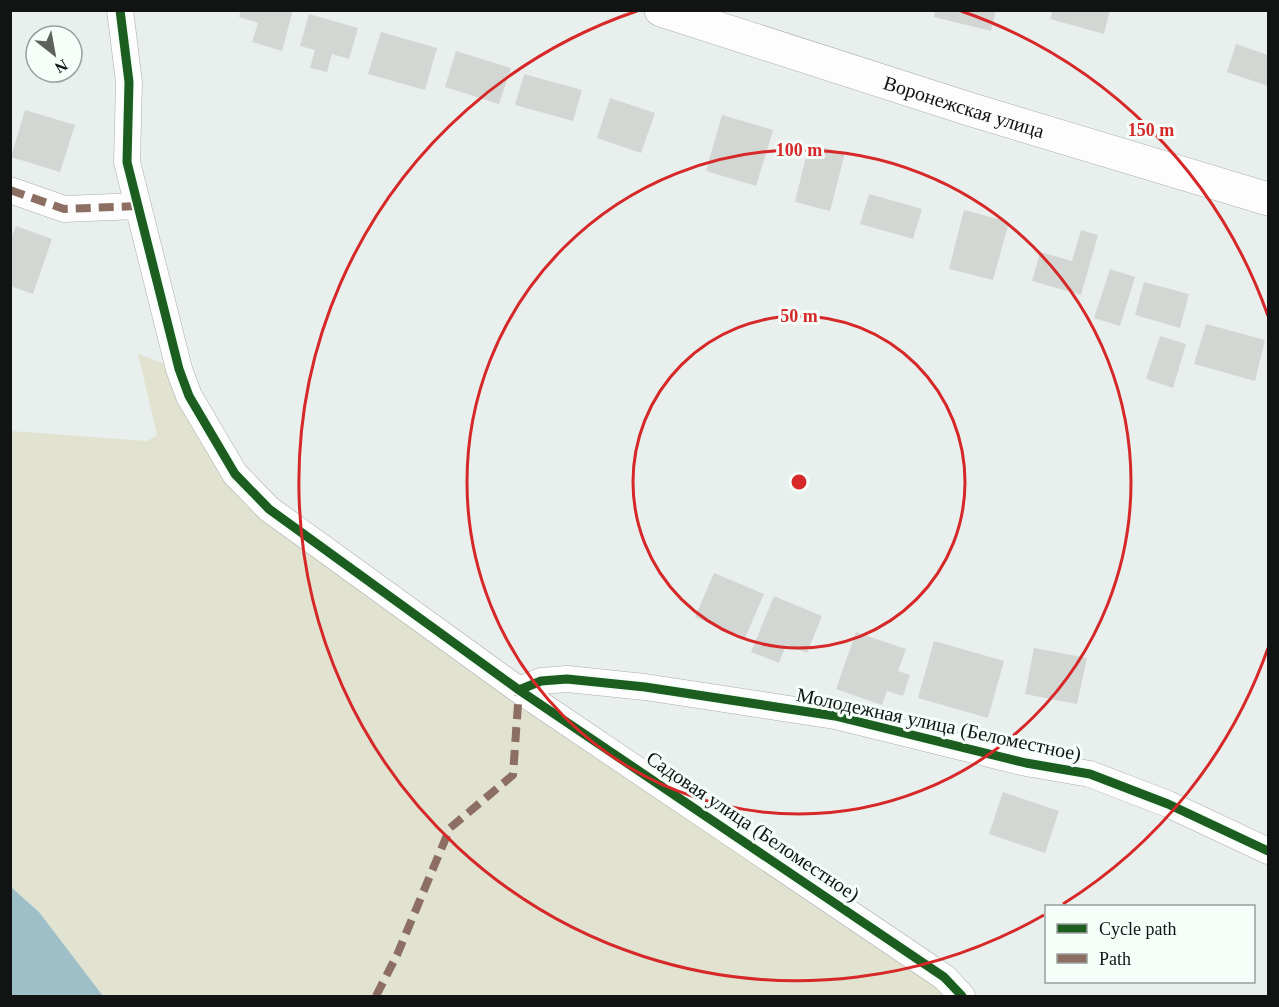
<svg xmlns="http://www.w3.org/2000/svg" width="1279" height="1007" viewBox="0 0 1279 1007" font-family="'Times New Roman',serif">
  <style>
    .green { fill: #e1e3d0 }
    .water { fill: #9ebfc8 }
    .building { fill: #d3d7d4 }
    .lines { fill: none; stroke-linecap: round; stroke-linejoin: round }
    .street-casing { stroke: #a9aeac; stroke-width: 27 }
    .secondary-casing { stroke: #a9aeac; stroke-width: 34 }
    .street { stroke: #fcfdfc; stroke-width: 26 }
    .secondary { stroke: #fcfdfc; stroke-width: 33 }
    .quiet { stroke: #8d6e63; stroke-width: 8; stroke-dasharray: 15 8; stroke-linecap: butt }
    .cycleway-casing { stroke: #f5fef9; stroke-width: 13 }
    .cycleway { stroke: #1b5e20; stroke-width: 9 }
    .ring { fill: none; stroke: #d62828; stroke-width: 3 }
    .labels { text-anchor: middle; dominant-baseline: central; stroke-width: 6; stroke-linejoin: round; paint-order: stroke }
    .street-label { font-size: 20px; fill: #111412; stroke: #f5fef9 }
    .centre { fill: #d62828; stroke: #f5fef9; stroke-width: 3 }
    .ring-label { font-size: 18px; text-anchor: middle; font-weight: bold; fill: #d62828; stroke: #f5fef9; stroke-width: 6; stroke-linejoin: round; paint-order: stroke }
  </style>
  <rect width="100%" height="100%" fill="#e9efec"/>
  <path class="green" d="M138,354L179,369L218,462L957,996H103L39,912L11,886V431L147,441L157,435Z"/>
  <path class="water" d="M10,886L39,912L103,996H11Z"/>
  <path class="building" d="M241,10H293L282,51L252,42L258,23L239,17Z
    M935,10H996L991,31L934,17Z
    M1053,10H1110L1104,34L1050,19Z
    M309,14L358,28L349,59L332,54L327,72L310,68L315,50L300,46Z
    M381,32L437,48L425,90L368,74Z
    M1236,44L1268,55V86L1227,72Z
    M456,51L511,68L499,104L445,87Z
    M524,74L582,90L573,121L515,105Z
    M610,98L655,113L641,153L597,138Z
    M25,110L75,125L60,172L11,157Z
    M722,115L773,130L756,186L706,171Z
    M809,144L845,153L830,211L795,202Z
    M869,194L922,209L913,239L860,224Z
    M964,210L1009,222L993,280L949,269Z
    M16,226L52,239L33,294L10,286V241Z
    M1081,230L1098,235L1081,295L1032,281L1040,252L1072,261Z
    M1110,269L1135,277L1120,326L1094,318Z
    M1144,282L1189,294L1180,328L1135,315Z
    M1206,324L1265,340L1255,381L1194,364Z
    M1160,336L1186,344L1173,388L1146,379Z
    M714,573L764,594L745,638L695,617Z
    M774,596L822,616L807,653L786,645L779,663L751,652Z
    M856,632L906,649L898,671L910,675L903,696L887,691L882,705L836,689Z
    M934,641L1004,661L988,718L918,698Z
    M1034,648L1087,658L1077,704L1025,694Z
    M1003,792L1059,811L1045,853L989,834Z"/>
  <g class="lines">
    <g class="street-casing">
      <path id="street" d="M120,10L129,82L127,162L179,369L189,396L235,474L269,509L519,690L944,977L962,996
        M10,190L64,209L138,206
        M519,690L541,681L567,679L645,687L835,716L1026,763L1090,774L1168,804L1268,851"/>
    </g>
    <g class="secondary-casing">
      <g id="secondary">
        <path id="s1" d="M661,10L969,109L1268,199"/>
      </g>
    </g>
    <use href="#street" class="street"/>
    <use href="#secondary" class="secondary"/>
    <path class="quiet" d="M10,190L64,209L138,206
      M376,996L397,955L450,828L513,775L519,690L521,689"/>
    <g class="cycleway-casing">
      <path id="cycleway" d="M120,10L129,82L127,162L179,369L189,396L235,474L269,509L519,690L944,977L962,996
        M519,690L541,681L567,679L645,687L835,716L1026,763L1090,774L1168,804L1268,851"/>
    </g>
    <use href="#cycleway" class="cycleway"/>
  </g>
  <g class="ring">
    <circle cx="799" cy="482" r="166"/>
    <circle cx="799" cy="482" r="332"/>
    <path d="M1268 648A498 498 0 0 1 1063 904M1044 915A498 498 0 1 1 637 11M961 11A498 498 0 0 1 1268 316"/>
  </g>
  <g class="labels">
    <g class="street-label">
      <text stroke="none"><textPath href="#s1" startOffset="318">Воронежская улица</textPath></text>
      <text transform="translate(939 724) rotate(12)">Молодежная улица (Беломестное)</text>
      <text transform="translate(753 826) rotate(34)">Садовая улица (Беломестное)</text>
    </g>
  </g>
  <circle cx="799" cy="482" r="9" class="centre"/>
  <g class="ring-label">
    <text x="1151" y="136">150 m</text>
    <text x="799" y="156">100 m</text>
    <text x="799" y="322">50 m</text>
  </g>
  <rect width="1279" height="1007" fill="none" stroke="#111412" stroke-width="24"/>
  <rect x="1045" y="905" width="210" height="78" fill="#f5fef9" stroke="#9aa09d" stroke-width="1.5"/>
  <rect x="1057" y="924" width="30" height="9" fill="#1b5e20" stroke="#9aa09d" stroke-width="1.5"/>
  <text x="1099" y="935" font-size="18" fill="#111412">Cycle path</text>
  <rect x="1057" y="954" width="30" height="9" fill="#8d6e63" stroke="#9aa09d" stroke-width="1.5"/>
  <text x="1099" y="965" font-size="18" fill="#111412">Path</text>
  <g transform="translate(54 54) rotate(149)"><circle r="28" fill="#f5fef9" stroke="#9aa09d" stroke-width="1.5"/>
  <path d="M0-4.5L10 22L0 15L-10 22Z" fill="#5d615e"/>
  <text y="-9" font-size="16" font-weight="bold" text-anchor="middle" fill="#111412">N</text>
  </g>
</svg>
